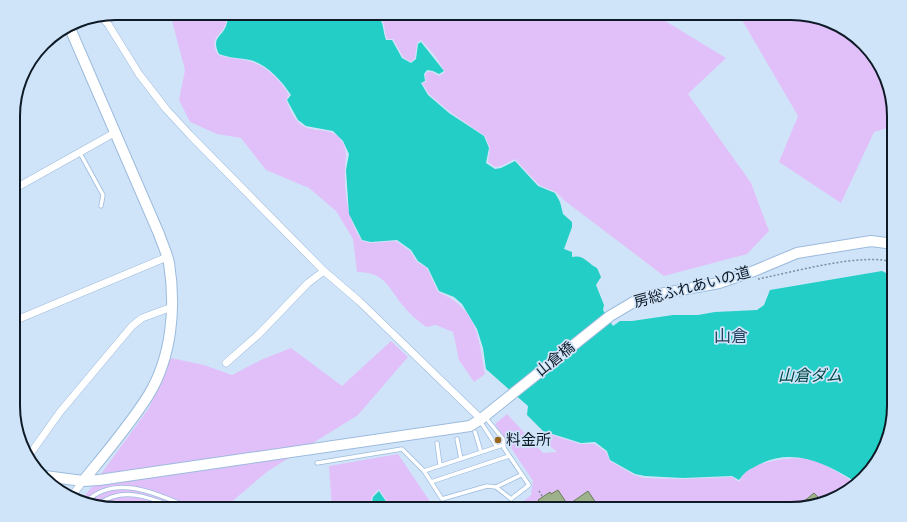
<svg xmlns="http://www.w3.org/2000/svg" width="907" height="522" viewBox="0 0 907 522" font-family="'Zilla Slab','Noto Sans JP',serif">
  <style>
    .green { fill: #e1c0f9 }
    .water { fill: #22cec6 }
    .building { fill: #9db18a; stroke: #697c57 }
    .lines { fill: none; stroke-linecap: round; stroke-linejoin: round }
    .lane-casing { stroke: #9cbbdd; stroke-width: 5 }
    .street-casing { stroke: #9cbbdd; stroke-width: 8 }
    .secondary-casing { stroke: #9cbbdd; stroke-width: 12 }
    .path { stroke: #7b8c9d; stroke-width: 1.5; stroke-dasharray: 2 2; stroke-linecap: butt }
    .lane { stroke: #fff; stroke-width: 3.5 }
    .street { stroke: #fff; stroke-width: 7 }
    .secondary { stroke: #fff; stroke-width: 10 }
    .poi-dot { fill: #99651c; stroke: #d0e4f9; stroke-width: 1.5 }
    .labels { text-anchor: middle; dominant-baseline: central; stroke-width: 3.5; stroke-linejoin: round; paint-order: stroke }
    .street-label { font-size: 15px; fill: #0f1a27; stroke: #d0e4f9 }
    .poi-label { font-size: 15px; fill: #0f1a27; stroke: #d0e4f9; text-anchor: start }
    .water-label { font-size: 16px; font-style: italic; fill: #004845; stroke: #d0e4f9 }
    .quarter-label { font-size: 17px; fill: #28435f; stroke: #d0e4f9 }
    .rim { fill: none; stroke: #0f1a27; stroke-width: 2 }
  </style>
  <rect width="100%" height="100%" fill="#d0e4f9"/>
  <path class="green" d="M170,13H226C226,16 226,20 226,23C222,37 208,36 218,55C229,59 241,58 252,62C268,67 281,81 289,95L286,100C290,109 295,123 305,127C318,133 334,126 343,143C348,154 345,159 345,170C344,194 348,221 362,241L371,243L396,241L410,251L417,262L427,268L438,292C478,309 478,336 485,374L474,382L459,360L453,332L436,325L426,327C419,321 410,315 405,308C388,289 387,272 357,272L353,239L336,211L309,188L266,170L241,138L217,134L190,122L179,100L185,70Z
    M371,13H652L726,58L688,94L751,183L769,231L747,254L664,276L565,201L556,192L539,185L515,159L501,166L495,167L488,162L490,148L485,136L450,112L429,94L422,83L426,82L425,75L427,72H432L439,76L445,72L436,57L421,40L417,43L415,58L411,62L403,57L393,39H387C384,31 385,25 381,18H375Z
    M738,13H791L842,27L880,65L894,109V126L874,132L841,203L779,162L798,116Z
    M391,341L408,357L358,415L268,471L223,509H116L82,500L149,408L171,358L204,365L232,375L263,359L291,348L342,386Z
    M507,414L543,453L557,452L539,437L538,434L543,432L580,444H595L606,452L610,461L634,475L645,478L683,479L732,477L739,482C741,479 743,474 746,472C758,461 793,456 808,459C825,463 840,474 855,483L842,495L797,509H514L531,495L533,481L495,424Z
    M398,454L435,509H392L379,489L372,496L369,509H332L329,466Z"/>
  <path class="water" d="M227,13H369L375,19H380C384,25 383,32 386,40H392L402,58L411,63L416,59L418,44L421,42L444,71L439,74L433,71L427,70L424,74L425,81L421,83L428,95L449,113L484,136L489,148L486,163L495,169L501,168L515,161L538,186L555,193L560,202L563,214L572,222V227L564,249L572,252V257C584,254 588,264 597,268L601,277L596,285L604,305L603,310L613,326L620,321H632L673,315H698L715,312L757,310L764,305L770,290L882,271L894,277V412L880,457L856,482C827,464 794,447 760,464C749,470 746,470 739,480L732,476L683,478L645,476L635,474L610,460L607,451L595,442L581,443L543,431L527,415L528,406L486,369L483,348L477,329L462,304L454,297L439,291L428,268L418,261L411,250L397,240L371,242L362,240L349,214L346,170L349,154L343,141L333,131L306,126L298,120L287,100L291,95C282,81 267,64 250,60C240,58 229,58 219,54C210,36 224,37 227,23C228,20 227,16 227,13Z
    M379,491L391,509H371L373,497Z"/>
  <path class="building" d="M558,490L568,505L588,491L600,509H537L542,505L538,500L550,492L551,494Z
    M814,493L818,497L805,507L802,503Z"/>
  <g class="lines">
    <g class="lane-casing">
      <path id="lane" d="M80,153L103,195L101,206
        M485,417L503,439L504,448L529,485L511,499L496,487L521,475
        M480,421L497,447
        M475,432L481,452
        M457,439L461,459
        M437,443L440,465
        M317,463L402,449L424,471
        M431,482L509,456
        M496,487L487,486L442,499L424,471L503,445
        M87,501C117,473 160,495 192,509
        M99,504C124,485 153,499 179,509"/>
    </g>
    <g class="street-casing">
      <path id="street" d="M101,16L108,24L139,74L166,109L190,135L324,271L359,301L481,419
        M14,189L116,132
        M14,321L167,257
        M226,363L259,334L308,283L324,271
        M28,457L60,412L132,326L142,318L172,307
        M71,497L83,481"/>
    </g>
    <g class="secondary-casing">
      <path id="secondary" d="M69,26L159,234C162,243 167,253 169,263C176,307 172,357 148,396C129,426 105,454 83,481
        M45,476L83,481L99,480L470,426L481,419L610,316L637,300L649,296L719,283L754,271L797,253L871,241L894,244"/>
    </g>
    <path class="path" d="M758,279C790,273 866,251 894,263
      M539,491L542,496
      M518,509L532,503L533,504L527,509
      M535,509V508"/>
    <use href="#lane" class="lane"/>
    <use href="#street" class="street"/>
    <use href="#secondary" class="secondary"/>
  </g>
  <circle class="poi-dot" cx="498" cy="440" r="4"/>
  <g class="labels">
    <g class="street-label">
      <text transform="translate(692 287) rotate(-15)">房総ふれあいの道</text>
      <text transform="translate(555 359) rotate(-39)">山倉橋</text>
    </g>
    <g class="poi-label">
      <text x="506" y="440">料金所</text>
    </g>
    <g class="water-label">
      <text x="810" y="375">山倉ダム</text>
    </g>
    <g class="quarter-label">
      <text x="731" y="336">山倉</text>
    </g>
  </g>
  <path d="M0 0H907V522H0ZM116 20H791A96 96 0 0 1 887 116V406A96 96 0 0 1 791 502H116A96 96 0 0 1 20 406V116A96 96 0 0 1 116 20Z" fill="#d0e4f9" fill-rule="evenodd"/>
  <path class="rim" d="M116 20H791A96 96 0 0 1 887 116V406A96 96 0 0 1 791 502H116A96 96 0 0 1 20 406V116A96 96 0 0 1 116 20Z"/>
</svg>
